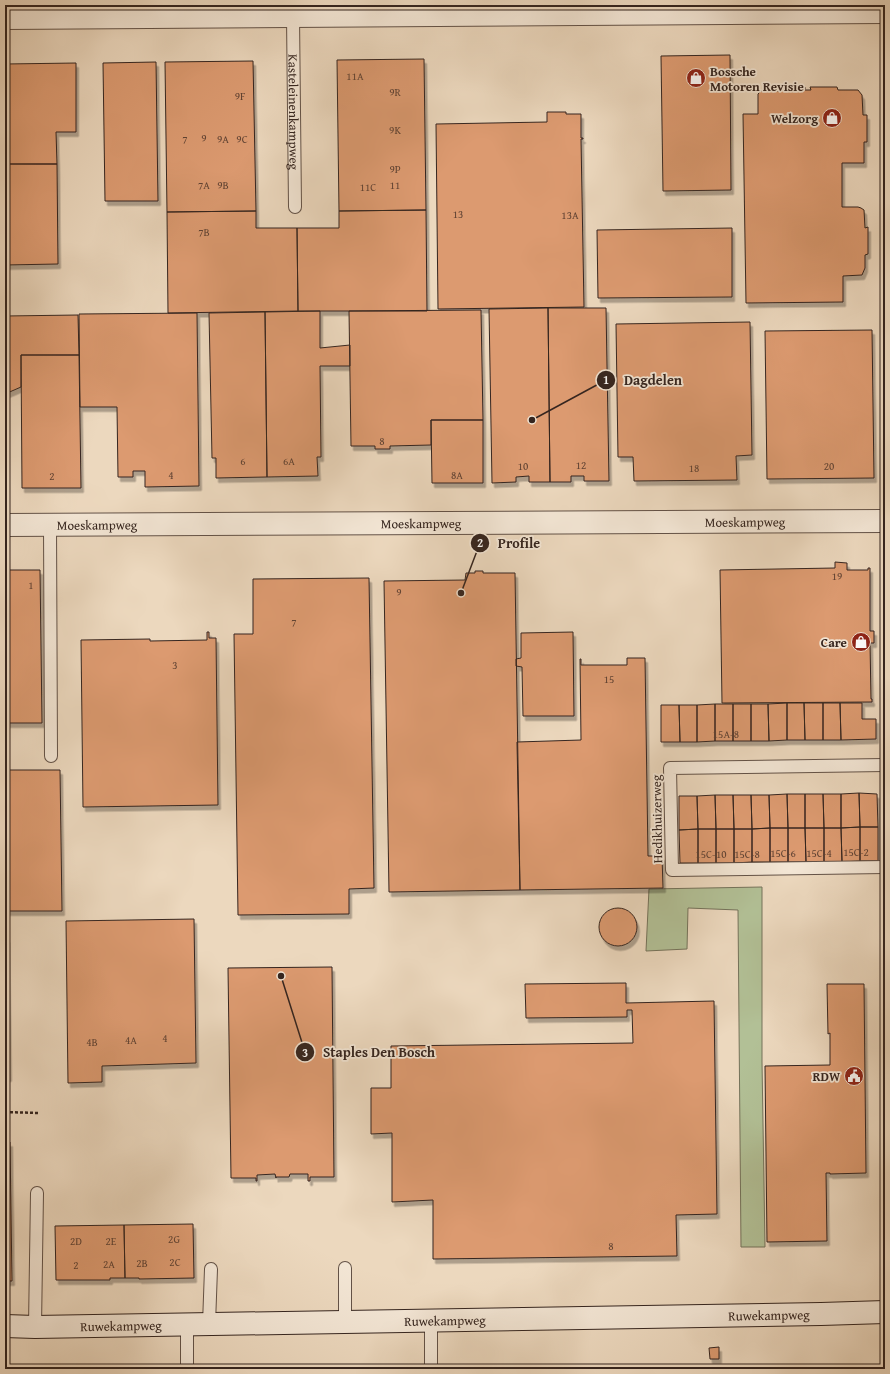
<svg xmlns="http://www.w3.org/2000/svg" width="890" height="1374" viewBox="0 0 890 1374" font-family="'Gentium Book Plus',serif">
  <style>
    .green { fill: #b2c096; stroke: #74725a }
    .building { fill: #dc9a70; stroke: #35251f; filter: url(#shadow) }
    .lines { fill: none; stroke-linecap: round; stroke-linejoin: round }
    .lane-casing { stroke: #635247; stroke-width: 14 }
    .street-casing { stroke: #635247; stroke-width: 24 }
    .secondary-casing { stroke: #35251f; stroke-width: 24 }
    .path { stroke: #35251f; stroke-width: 2.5; stroke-dasharray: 3 2; stroke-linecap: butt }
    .lane { stroke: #f3e6d5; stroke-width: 12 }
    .street { stroke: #f3e6d5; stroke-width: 22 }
    .secondary { stroke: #f3e6d5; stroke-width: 22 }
    .labels { text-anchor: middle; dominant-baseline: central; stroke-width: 3.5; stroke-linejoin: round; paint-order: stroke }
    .number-label { font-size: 11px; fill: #5f4233 }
    .poi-label { font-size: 13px; font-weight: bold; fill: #35251f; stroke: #f3e6d5; text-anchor: end }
    .street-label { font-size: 13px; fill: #35251f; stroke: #f3e6d5 }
    .leader { fill: none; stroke: #35251f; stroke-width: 1.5 }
    .callout-dot { fill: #35251f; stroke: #f3e6d5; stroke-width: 1.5 }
    .mark-label { font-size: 12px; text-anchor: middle; font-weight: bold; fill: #fff }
    .callout-label { font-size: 14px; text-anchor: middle; font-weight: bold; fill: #35251f; stroke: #f3e6d5; stroke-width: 3.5; stroke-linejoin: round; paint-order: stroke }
  </style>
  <defs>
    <filter id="shadow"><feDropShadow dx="2.5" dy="4.5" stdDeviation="0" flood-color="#0004"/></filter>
  </defs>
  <rect width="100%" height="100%" fill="#ecd8be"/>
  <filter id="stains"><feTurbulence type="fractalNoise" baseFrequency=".005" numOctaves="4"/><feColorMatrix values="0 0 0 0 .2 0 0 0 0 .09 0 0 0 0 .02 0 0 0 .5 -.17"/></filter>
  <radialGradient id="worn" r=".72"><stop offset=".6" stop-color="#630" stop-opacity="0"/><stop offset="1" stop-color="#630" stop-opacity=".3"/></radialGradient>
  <path class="green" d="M762,887V1062L765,1247H741L738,910L688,908L687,949L646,951L649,889Z"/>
  <path class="building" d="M730,55L731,190L663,191L661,56Z
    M424,59L426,210L339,211L337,60Z
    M253,61L256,211L167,212L165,62Z
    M156,62L158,201H105L103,63Z
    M76,63V132H56L57,164H5V64Z
    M778,87H805V90H811L810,87H837L838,90H858L862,95L863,115H867V142H864V163H842V207H858L861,208L864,210L865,228L868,227V254L865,255V268L862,275L843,276V302L746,303L743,114H758V94L761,91H779Z
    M547,112H566V114H581V138H583V139H581L584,307L438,309L436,124L547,122Z
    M5,164H57L58,264L5,265Z
    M426,210L427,311H298L297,228H339V211Z
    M256,211V228H297L298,311L168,313L167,212Z
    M732,228V297L598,298L597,230Z
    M548,308L550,482H529V476L516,477V482L492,483L489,309Z
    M548,308H606L609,481H584V476H571V482H550Z
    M481,310L483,420H431V445L390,446V449H375V446H351L349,311Z
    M320,311V348L350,345V366H320L321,457H317L318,476L267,477L265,312Z
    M265,312L267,477L216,478V458H212L209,313Z
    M197,313L199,486L145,487V471H133V477H118L117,407H80L79,314Z
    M78,315L79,355H21V387L5,394V316Z
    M750,322L752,455L736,456L737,480L634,481L633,457H618L616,324Z
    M872,330L874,478L767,479L765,331Z
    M21,355H79L81,488H22Z
    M431,420H483V483H432Z
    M835,562L847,563V570H868V568H870V631H874V643H870L871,699H872V702L722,703L720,570L835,568Z
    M5,570H40L42,723H5Z
    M475,571H483V573H515L520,890L389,892L384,581L465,580L466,573H475Z
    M369,578L374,888L349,889V914L238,915L234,634H253V579Z
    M207,632H209V638H216L218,805L83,807L81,640L150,639V641L207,640Z
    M573,632L574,716H523L522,667L516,666V659L521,658V633Z
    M627,658H645L648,856H662L663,888L520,890L517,742L581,740L580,659H581V665H627Z
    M787,703H804L805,740H787Z
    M787,703V740L769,741L768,704Z
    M804,703H823V740H805Z
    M823,703H840L841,740H823Z
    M840,703H862V719H876V739L841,740Z
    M715,704V741L697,742V705Z
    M715,704H733V741H715Z
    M733,704H751V741H733Z
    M751,704H768L769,741H751Z
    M661,705H679L680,742H661Z
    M679,705H697V742H680Z
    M5,770H60L62,911H5Z
    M859,793L860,827L841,828V794Z
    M859,793L877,794L878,827H860Z
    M787,794L788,828H770L769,795Z
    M787,794H805V828H788Z
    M805,794H823L824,828H805Z
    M823,794H841V828H824Z
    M715,795H733L734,829H716Z
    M715,795L716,829H698L697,796Z
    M733,795H751L752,829H734Z
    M751,795H769L770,828L752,829Z
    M679,796H697L698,829L679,830Z
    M860,827H878V861H860Z
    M860,827V861L842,862L841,828Z
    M770,828V862H752V829Z
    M770,828H788V862H770Z
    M788,828H805L806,862H788Z
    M805,828H824V862H806Z
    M824,828H841L842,862H824Z
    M698,829H716V863H698Z
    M698,829V863H680L679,830Z
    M716,829H734V863H716Z
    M734,829H752V862L734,863Z
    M599 927a19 19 0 1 1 38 0a19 19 0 1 1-38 0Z
    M194,919L196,1063L102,1066V1082L68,1083L66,921Z
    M5,938H7L9,1077H5Z
    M332,967L334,1177H310V1181H308V1174H290L289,1177H276V1178L275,1174L257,1175V1181H256V1178H231L228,968Z
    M626,983V1003L714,1001L717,1214L676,1215L677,1256L433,1259V1200L392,1202V1133L371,1134V1088H391V1046L633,1043L632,1010H627V1017L526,1018L525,984Z
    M827,984H864L866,1173L830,1174V1173H826L827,1241L767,1242L765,1066L830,1065V1033L828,1034Z
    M10,1142L12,1281H5V1143Z
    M881,1219H885V1231H881Z
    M193,1224L194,1278L139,1279V1278H125L124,1225Z
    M124,1225L125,1278H110V1280H56L55,1226Z
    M719,1347V1359H710L709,1348Z
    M602,1366V1369H528V1367Z
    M827,1367H885V1369H827Z"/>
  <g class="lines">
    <g class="lane-casing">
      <g id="lane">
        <path id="s1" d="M293,16L295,207"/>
        <path d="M50,525L51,756"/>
        <path d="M885,765L670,768L672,870L885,867"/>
        <path d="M345,1268V1322"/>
        <path d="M209,1324L211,1269"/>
        <path d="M187,1325V1369"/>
        <path d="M35,1327L37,1193"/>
        <path d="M431,1369V1321"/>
      </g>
    </g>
    <g class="street-casing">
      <g id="street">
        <path d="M5,18L885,12"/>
        <path id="s2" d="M5,525L885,521"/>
      </g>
    </g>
    <g class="secondary-casing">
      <g id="secondary">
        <path id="s3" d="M5,1326L35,1327L821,1314L885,1312"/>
      </g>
    </g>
    <path class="path" d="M5,1112L39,1113"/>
    <use href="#lane" class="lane"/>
    <use href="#street" class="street"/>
    <use href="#secondary" class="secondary"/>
  </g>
  <defs>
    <g id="shop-disc" transform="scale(1)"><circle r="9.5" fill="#8f2418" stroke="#f3e6d5"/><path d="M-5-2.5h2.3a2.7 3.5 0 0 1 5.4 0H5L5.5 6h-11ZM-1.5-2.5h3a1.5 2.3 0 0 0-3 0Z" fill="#fff"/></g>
    <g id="civic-disc" transform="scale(1)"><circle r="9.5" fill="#8f2418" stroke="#f3e6d5"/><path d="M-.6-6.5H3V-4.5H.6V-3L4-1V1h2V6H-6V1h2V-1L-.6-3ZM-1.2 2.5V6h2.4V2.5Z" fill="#fff"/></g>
  </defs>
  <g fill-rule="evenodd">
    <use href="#shop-disc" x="696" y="78"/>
    <use href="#shop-disc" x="832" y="118"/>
    <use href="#shop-disc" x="861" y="642"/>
    <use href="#civic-disc" x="854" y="1076"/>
  </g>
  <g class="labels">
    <g class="number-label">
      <text x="355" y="76">11A</text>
      <text x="395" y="92">9R</text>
      <text x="240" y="96">9F</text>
      <text x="395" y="130">9K</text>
      <text x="204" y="138">9</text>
      <text x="185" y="139">7</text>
      <text x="223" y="139">9A</text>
      <text x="242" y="139">9C</text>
      <text x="395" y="169">9P</text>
      <text x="204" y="185">7A</text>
      <text x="223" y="185">9B</text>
      <text x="395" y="185">11</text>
      <text x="368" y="187">11C</text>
      <text x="458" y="214">13</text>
      <text x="570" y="215">13A</text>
      <text x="204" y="232">7B</text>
      <text x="382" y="441">8</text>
      <text x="243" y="461">6</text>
      <text x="289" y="461">6A</text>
      <text x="581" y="465">12</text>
      <text x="523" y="466">10</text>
      <text x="829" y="466">20</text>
      <text x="694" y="468">18</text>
      <text x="171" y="475">4</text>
      <text x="457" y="475">8A</text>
      <text x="52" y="476">2</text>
      <text x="837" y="576">19</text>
      <text x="31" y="585">1</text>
      <text x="399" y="592">9</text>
      <text x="294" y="622">7</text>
      <text x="175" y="665">3</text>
      <text x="609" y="679">15</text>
      <text x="726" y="734">15A-8</text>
      <text x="856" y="852">15C-2</text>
      <text x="783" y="853">15C-6</text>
      <text x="819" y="853">15C-4</text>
      <text x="711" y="854">15C-10</text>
      <text x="747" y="854">15C-8</text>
      <text x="165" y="1038">4</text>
      <text x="131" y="1040">4A</text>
      <text x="92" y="1042">4B</text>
      <text x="174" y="1239">2G</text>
      <text x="76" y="1241">2D</text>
      <text x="111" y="1241">2E</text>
      <text x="611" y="1246">8</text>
      <text x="175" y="1262">2C</text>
      <text x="142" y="1263">2B</text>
      <text x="109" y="1264">2A</text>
      <text x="76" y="1265">2</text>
    </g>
    <g class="poi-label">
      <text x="710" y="71" text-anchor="start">Bossche<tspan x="710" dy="15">Motoren Revisie</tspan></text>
      <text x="818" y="118">Welzorg</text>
      <text x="847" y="642">Care</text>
      <text x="840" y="1076">RDW</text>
    </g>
    <g class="street-label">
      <text stroke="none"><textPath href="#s1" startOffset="96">Kasteleinenkampweg</textPath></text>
      <text stroke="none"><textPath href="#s2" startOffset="740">Moeskampweg</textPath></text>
      <text stroke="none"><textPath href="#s2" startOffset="416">Moeskampweg</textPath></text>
      <text stroke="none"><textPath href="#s2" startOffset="92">Moeskampweg</textPath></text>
      <text transform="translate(657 819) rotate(-91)">Hedikhuizerweg</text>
      <text stroke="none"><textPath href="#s3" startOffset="764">Ruwekampweg</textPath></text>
      <text stroke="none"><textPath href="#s3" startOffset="440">Ruwekampweg</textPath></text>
      <text stroke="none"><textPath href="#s3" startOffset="116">Ruwekampweg</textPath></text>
    </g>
  </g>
  <path class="leader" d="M532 420L606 380M461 593L480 543M281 976L305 1052"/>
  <g class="callout-dot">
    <circle cx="532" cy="420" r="4"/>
    <circle cx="461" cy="593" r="4"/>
    <circle cx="281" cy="976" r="4"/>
    <circle cx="606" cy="380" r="10"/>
    <circle cx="480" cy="543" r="10"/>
    <circle cx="305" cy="1052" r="10"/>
  </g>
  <g class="mark-label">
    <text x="606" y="384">1</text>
    <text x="480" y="547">2</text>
    <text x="305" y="1057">3</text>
  </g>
  <g class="callout-label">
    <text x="653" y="385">Dagdelen</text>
    <text x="519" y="548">Profile</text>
    <text x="379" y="1057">Staples Den Bosch</text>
  </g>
  <rect width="890" height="1374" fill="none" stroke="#ecd8be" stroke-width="20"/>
  <rect x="6" y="6" width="878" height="1362" fill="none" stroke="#35251f" stroke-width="2"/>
  <rect x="10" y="10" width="870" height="1354" fill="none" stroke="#35251f"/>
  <rect width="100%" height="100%" filter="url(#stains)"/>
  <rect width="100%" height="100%" fill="url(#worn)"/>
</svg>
